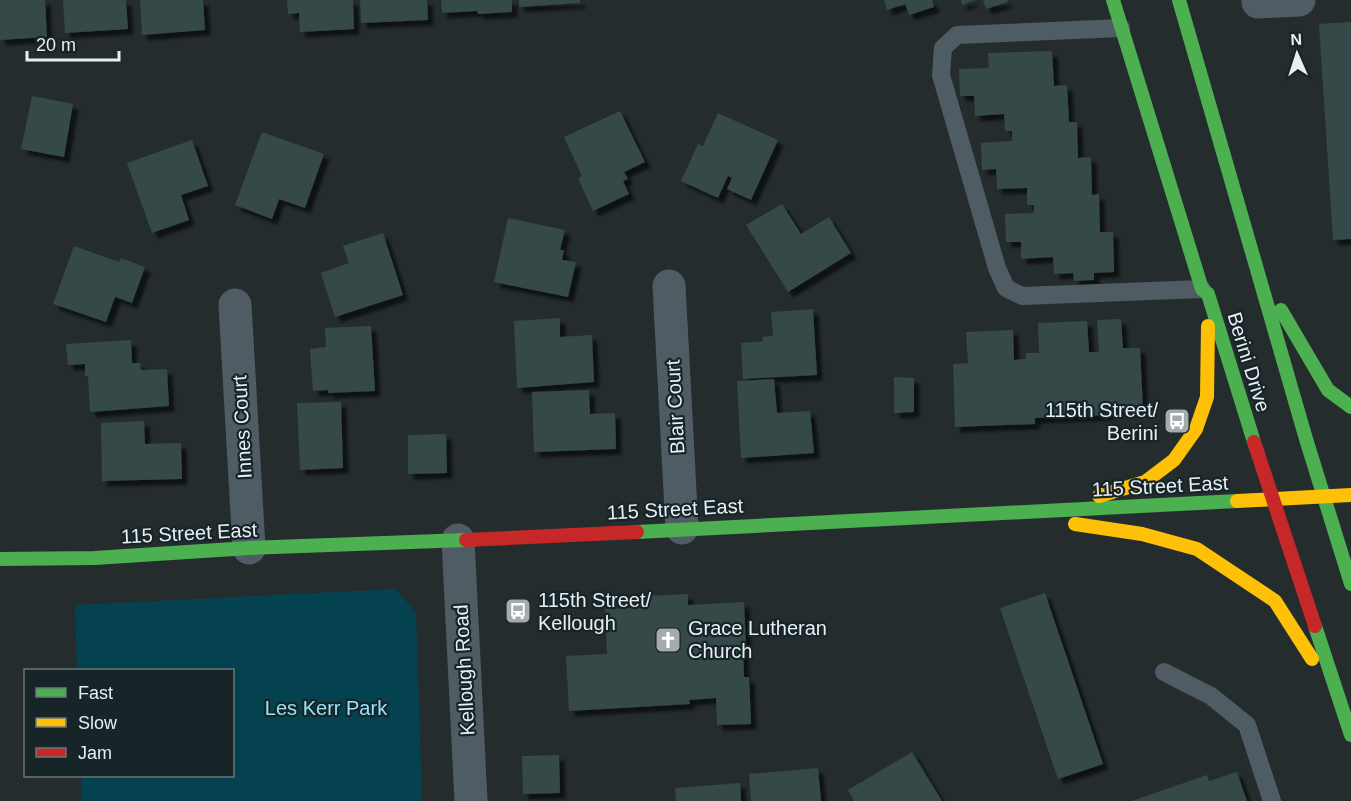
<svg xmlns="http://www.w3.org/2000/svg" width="1351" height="801" viewBox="0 0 1351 801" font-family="Helvetica,sans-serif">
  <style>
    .green { fill: #05424f }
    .building { fill: #364848; filter: url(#shadow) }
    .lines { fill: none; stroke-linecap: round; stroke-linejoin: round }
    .lane { stroke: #505c64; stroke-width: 18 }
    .street { stroke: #505c64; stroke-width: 33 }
    .fast { stroke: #4caf50; stroke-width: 14 }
    .slow { stroke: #ffc107; stroke-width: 14 }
    .jam { stroke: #c62828; stroke-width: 14 }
    .labels { text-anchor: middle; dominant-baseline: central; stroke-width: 4.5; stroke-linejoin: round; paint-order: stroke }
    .street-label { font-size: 20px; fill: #e7eff2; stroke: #172428 }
    .poi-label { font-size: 20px; fill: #e7eff2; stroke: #172428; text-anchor: start }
    .park-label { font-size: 20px; fill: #97e2f7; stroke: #172428 }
  </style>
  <defs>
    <filter id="shadow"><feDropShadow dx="5.5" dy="5.5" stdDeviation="1.5" flood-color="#0009"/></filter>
  </defs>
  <rect width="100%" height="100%" fill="#252c2e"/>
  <path class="green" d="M396,589L416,613L422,801H81V776H232V670H77L75,605Z"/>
  <path class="building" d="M0,0H45L47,37L0,40Z
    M63,0H126L128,29L65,33Z
    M140,0H203L205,30L142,35Z
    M287,0H353L354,29L300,32L299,13L288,14Z
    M360,0H427L428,20L361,23Z
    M441,0H512V12L478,14L477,11L442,13Z
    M519,0H580V3L519,7Z
    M884,0H932L934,7L909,15L905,4L887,10Z
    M961,0H976L962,5Z
    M983,0H1007L1008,2L986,9Z
    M1351,22V239L1333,240L1319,24Z
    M1052,51L1054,86L1067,85L1069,122H1077L1078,158L1091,157L1092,195L1099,194L1100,232H1113L1114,272L1094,273V280L1074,281L1073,273L1054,274L1053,257L1021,259V242H1006L1005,214L1034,213V205H1027V188L997,189L996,169L982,170L981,143L1012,141V131H1005L1004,114L975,116L974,96H960L959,69L989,68L988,53Z
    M32,96L73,104L64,157L21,149Z
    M620,111L645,162L624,172L628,179L623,181L629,194L593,211L578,178L582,176L564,137Z
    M718,113L778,140L751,200L727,189L732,178L728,176L718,198L681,181L698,144L703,146Z
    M262,132L324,154L305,208L279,199L272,219L235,205Z
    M192,140L208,186L181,195L189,220L152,233L127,163Z
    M782,204L801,234L829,217L851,253L788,292L746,225Z
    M508,218L565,230L560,250H564L562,260L576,262L568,297L494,282Z
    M383,233L403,295L335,317L321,273L349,263L343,246Z
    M74,246L119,262L121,258L145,267L132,303L115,297L106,322L53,304Z
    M813,309L817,375L743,379L741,343L763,341L762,337L773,336L771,312Z
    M560,318V337L592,335L594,382L517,388L514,321Z
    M1121,319L1123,348H1140L1143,409L1107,411L1108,415L1035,418V424L955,427L953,364L968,363L966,332L1013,330L1014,360L1026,359V353H1039L1038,323L1087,321L1089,352H1099L1097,320Z
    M371,326L375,391L328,393V390L313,391L310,349L326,347L325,328Z
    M131,340L132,363H140L141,370L167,369L169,406L90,412L88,376H85V364L68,365L66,344Z
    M894,377L914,378V412L894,413Z
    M774,379L777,413L810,411L814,453L741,458L737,381Z
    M589,390L590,414L615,413L616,449L534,452L532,392Z
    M341,402L343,468L300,470L297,403Z
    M144,421L145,444L181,443L182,479L102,481L101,423Z
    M446,434L447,473L408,474V435Z
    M1045,593L1103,764L1058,779L1000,608Z
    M688,594V605L744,602L746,647L743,648L744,677H749L751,724L717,725L716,698L689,700L690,704L569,711L566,656L607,654L605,609L649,607V596Z
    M912,752L942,801H854L848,790Z
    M559,755L560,793L523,794L522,756Z
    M818,768L821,801H751L749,774Z
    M1237,772L1247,801H1132L1207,775L1209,781Z
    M740,783L741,801H676L675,788Z"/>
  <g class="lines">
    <path class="lane" d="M1121,28L957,35L943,48L941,75L997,268L1006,288L1022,296L1202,289
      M1164,672L1211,696L1247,725L1272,801"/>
    <path class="street" d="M1258,2L1299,0
      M669,286L682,528
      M235,305L249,548
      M458,540L471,801"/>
    <path class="fast" d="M1113,0L1202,289L1208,294L1254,442
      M1179,0L1306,439L1351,584
      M1281,310L1328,390L1351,407
      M637,532L1237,501
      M0,559L95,558L249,548L466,540
      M1315,626L1351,735"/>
    <path class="slow" d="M1099,496L1145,482L1174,460L1196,429L1207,397L1208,326
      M1237,501L1351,495
      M1075,524L1142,534L1197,549L1275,601L1312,659"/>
    <path class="jam" d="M1254,442L1315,626
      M466,540L637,532"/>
  </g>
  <defs>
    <g id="bus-square" transform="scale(1.35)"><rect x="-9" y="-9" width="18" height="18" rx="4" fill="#a3abad" stroke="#172428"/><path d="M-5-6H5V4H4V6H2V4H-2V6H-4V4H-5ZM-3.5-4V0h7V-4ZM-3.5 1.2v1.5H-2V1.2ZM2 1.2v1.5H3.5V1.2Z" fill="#fff"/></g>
    <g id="church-square" transform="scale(1.35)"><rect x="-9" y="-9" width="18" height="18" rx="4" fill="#a3abad" stroke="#172428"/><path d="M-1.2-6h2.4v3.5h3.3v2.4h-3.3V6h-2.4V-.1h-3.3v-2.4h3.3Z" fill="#fff"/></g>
  </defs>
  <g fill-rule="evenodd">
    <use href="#bus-square" x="1177" y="421"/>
    <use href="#bus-square" x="518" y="611"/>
    <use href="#church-square" x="668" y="640"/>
  </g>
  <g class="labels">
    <g class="street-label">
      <text transform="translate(1249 362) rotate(73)">Berini Drive</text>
      <text transform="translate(675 407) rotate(-93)">Blair Court</text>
      <text transform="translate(242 427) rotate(-93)">Innes Court</text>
      <text transform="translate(1160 486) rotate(-3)">115 Street East</text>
      <text transform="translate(675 509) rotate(-3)">115 Street East</text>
      <text transform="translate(189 533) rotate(-3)">115 Street East</text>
      <text transform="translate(464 670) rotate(-93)">Kellough Road</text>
    </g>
    <g class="poi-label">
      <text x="1158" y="410" text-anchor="end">115th Street/<tspan x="1158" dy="23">Berini</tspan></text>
      <text x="538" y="600">115th Street/<tspan x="538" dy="23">Kellough</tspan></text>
      <text x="688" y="628">Grace Lutheran<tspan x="688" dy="23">Church</tspan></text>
    </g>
    <g class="park-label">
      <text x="326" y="708">Les Kerr Park</text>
    </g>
  </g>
  <rect x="24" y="669" width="210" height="108" fill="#172428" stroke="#6a7579" stroke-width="1.5"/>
  <rect x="36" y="688" width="30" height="9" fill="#4caf50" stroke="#6a7579" stroke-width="1.5"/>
  <text x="78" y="699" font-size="18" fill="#e7eff2">Fast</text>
  <rect x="36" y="718" width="30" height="9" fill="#ffc107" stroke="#6a7579" stroke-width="1.5"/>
  <text x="78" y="729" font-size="18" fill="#e7eff2">Slow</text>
  <rect x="36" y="748" width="30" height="9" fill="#c62828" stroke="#6a7579" stroke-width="1.5"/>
  <text x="78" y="759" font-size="18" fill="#e7eff2">Jam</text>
  <g transform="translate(1297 54) rotate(357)" stroke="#172428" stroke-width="4.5" paint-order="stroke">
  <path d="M0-4.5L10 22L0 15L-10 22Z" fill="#e7eff2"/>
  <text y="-9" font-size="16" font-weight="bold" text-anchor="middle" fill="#e7eff2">N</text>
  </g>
  <path d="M27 51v9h92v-9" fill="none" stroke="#e7eff2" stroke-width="3"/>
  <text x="36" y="51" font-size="18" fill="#e7eff2" stroke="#172428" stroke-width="4.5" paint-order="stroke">20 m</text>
</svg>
